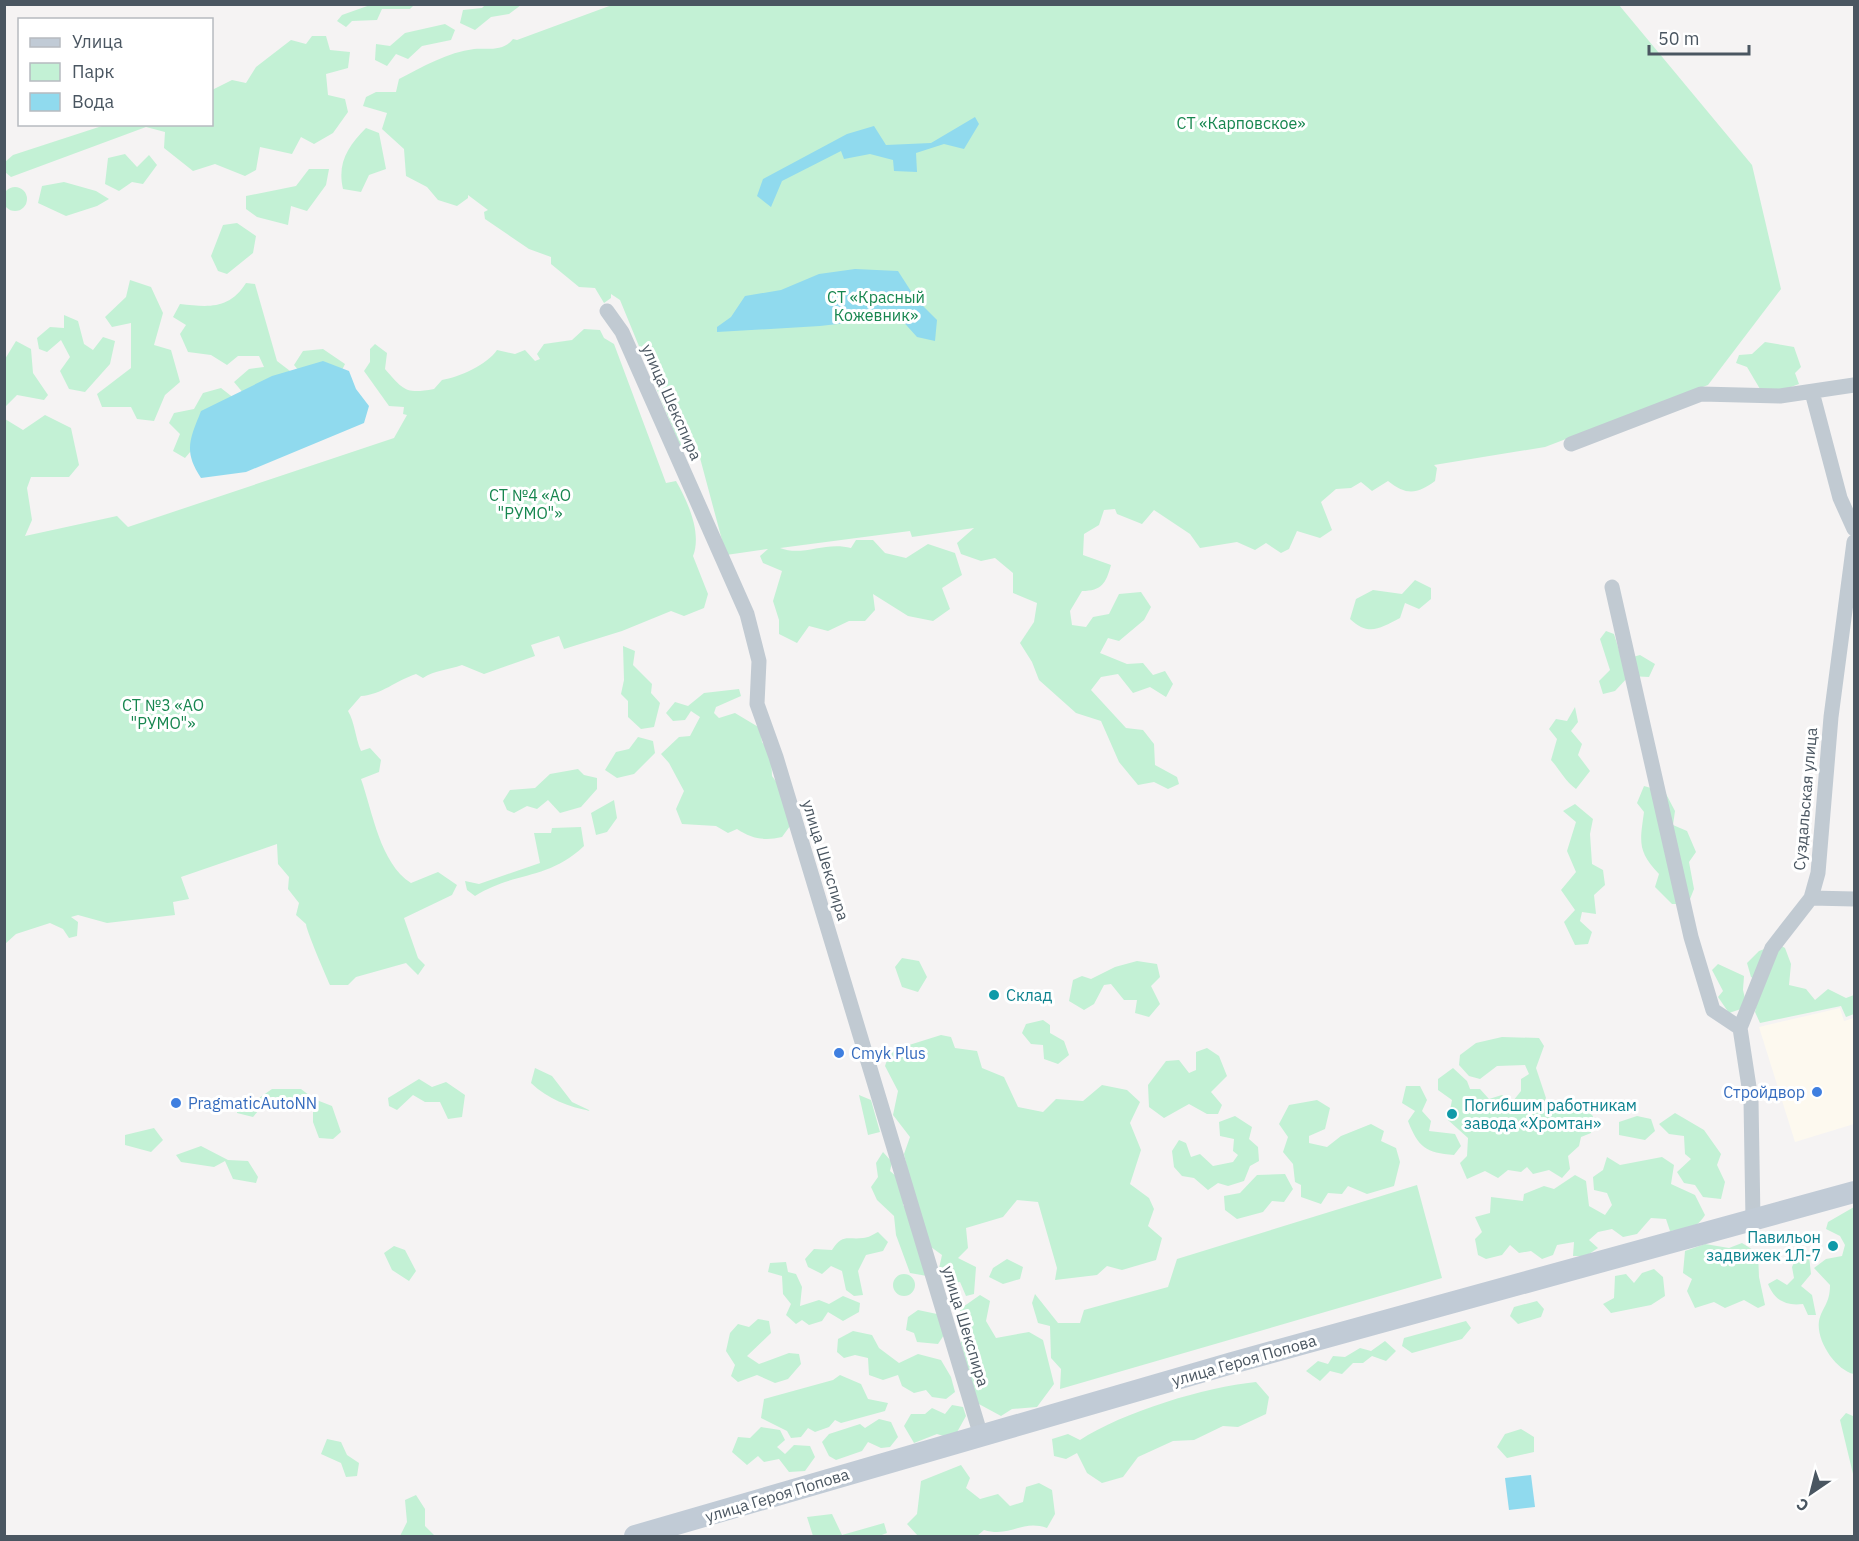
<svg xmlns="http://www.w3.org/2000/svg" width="1859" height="1541" viewBox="0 0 1859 1541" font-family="'IBM Plex Sans',sans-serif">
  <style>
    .commercial { fill: #fdf9ef }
    .green { fill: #c3f1d5 }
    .water { fill: #90daee }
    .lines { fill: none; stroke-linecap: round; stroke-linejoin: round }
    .street { stroke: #c1cad2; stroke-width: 15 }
    .secondary { stroke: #c1cbd6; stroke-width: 22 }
    .culture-dot { fill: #0f9aa8; stroke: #fff; stroke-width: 2 }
    .shop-dot { fill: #3f7fe0; stroke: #fff; stroke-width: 2 }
    .labels { text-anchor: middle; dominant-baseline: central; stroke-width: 6; stroke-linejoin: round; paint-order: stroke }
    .park-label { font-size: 16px; fill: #17864f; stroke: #fff }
    .street-label { font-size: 16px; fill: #4a5661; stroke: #fff }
    .culture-label { font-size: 16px; fill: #0d838f; stroke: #fff; text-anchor: start }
    .shop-label { font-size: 16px; fill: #366cbe; stroke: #fff; text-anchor: start }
  </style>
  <rect width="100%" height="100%" fill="#f5f3f3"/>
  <path class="commercial" d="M1840,1008L1844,1021L1854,1018V1124L1795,1142L1759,1027Z"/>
  <path class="green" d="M373,4H414V5L410,9H382L377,20L352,21L346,27L337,21L342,15Z
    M485,5V4L521,5L509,14L491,17L475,30L460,23L463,10L482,8Z
    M612,5H1619L1752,165L1781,289L1708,385L1545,447L1434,465L1437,468L1435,481C1417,494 1407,496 1388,481L1372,491L1361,482L1351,488L1336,489L1321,502L1332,530L1320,538L1297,531L1289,549L1281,553L1266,543L1255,550L1237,542L1200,548L1190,534L1154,510L1142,524L1117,514L1115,509L1104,510L1099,525L1084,534L1083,555L1111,565C1106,583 1102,591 1082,591L1070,611L1072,625L1086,627L1093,617L1109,614L1119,594L1141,592L1151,607L1144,620L1119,641L1108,638L1100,653L1127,664L1143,663L1153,675L1165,671L1173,684L1166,697L1150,687L1133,693L1118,674L1101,677L1091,690L1126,728L1143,730L1154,744L1155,765L1177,777L1179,784L1168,789L1154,782L1138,785L1119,762L1101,721L1076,713L1039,680L1032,662L1020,643L1034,622L1037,603L1013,593V573L995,558L981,561L961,554L957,543L974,528L912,537L910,531L780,548C803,557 825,541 851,548L856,540H873L885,553L906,558L928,544L955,553L962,575L942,588L950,609L933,621L908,616L873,594L875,610L865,621H849L828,631L809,626L797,643L779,634V620L773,601L782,571L763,563L760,556L768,549L726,555L696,443L680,446L620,300L611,294V298L604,303L595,288L579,287L551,264V257L529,249L485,219L484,212L488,210L468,195V198L457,206L438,200L427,187L406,176L404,149L382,129L387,113L363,106L366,97L376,92H396L399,79C422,67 448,52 474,49C488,48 503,52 513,39L517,40Z
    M445,24L455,30L451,40L422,46L408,59L396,54L387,66L375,60L376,44L390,46L405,33Z
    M312,36H326L330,50L350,52L348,68L326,74L328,95L345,99L348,112L333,133L314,144L301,137L292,154L260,147L256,170L245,176L215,164L193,171L164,148L165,132L146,127L11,177L5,172V162L13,155L105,125L212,124V90L232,80L246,83L256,67L291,40L306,44Z
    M366,128L379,133L386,169L369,175L361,192L343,189C337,163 348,146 366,128Z
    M125,154L137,167L149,155L157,165L143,184L132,182L119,191L105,184L108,158Z
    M309,169H329L326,185L307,211L291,206L288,225L257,217L246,209V196L296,186Z
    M64,182L96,191L109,199L97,206L66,216L38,203L42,186Z
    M3 199a12 12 0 1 1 24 0a12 12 0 1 1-24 0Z
    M237,223L256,236L253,253L227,274L218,271L211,256L223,225Z
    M130,280L151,287L163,313L154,345L171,350L180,382L165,395L154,421L137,419L131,407H102L97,394L131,368V323L112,327L105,317L126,297Z
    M246,283L255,284L277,361L294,374L244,394L234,382L249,369L264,367L259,356H238L227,365L211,355L188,352L180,334L186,325L173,317L180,304C208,307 229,310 246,283Z
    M64,315L78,321L84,344L93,350L103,337L115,341L110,364L85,392L69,389L60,371L70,357L61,340L47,352L39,349L37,338L50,327L64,328Z
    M584,329L600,330L604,338L614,344L666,483L676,481C688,502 702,533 693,556L708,594L704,608L684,616L671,611L622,631L564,649L559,636L531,645L535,656L484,674L462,665C448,670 435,670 423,678L416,674C397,680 381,695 361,696L348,711C355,723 355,737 361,751L370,748L381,760L379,772L361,779C373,813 380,863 411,883L438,872L457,885L452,895L404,918L418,958L425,965L418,975L406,963L356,977L348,985H330C326,976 306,930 306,924L296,915L299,903L288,889L289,877L278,864L277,844L181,877L189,899L173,902L175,915L107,923L78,915L71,917L78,922L77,936L69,938L63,929L50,923L16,934L5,944V419L23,430L45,415L71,428L79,465L69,477H31L27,488L32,520L25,536L117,516L128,527L394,438L407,415L403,414L404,407L389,406L364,371L370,362V349L375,344L387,353L385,369C404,391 406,394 434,389L442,380C459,377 487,365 497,350L515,354L525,350L535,361L540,359L537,354L544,344L572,340Z
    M16,341L31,349L33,373L48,395L44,400L17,395L5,407V359Z
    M1765,342L1794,347L1801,367L1795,373L1799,384L1777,392L1760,389L1747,367L1736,363L1739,355L1752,354Z
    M323,349L345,364L340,374L304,377L294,365L303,351Z
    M221,388L235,399L185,458L173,451L180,434L169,423L174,413L194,409L203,393Z
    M1415,580L1431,588V599L1419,609L1405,603L1400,618C1380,628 1369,637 1350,619L1356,599L1373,590L1402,594Z
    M1606,631L1614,634L1622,660L1640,655L1655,664L1649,677L1629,676L1615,691L1603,694L1599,681L1610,670L1600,639Z
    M623,646L635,651L633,665L652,684L651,693L660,703L654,727L641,729L628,717V701L621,694L624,680Z
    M739,689L741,696L716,707L714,713L719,718L735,713L760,728L762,742L771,754L772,776L783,791L790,826L782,837C765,841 752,839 737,829L728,833L716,826L682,824L676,809L684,791L669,763L661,754L679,737L690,736L700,717L691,711L685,720L673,721L666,713L675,702L688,706L704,693Z
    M1575,707L1578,722L1571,731L1582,744L1578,755L1590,771L1576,789C1565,781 1560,770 1551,760L1557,739L1549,729L1556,719L1567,721Z
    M638,737L653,741L655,753L634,774L617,778L605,770L616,752L629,749Z
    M578,769L584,775L597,778V789L581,807L560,813L548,800L537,809L527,806L514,813L507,810L503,801L510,790L535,788L550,774Z
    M1644,786L1665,792L1675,811L1673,825L1687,831L1696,852L1689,862L1694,889L1688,904H1672L1655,887L1659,874C1637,851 1640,842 1644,812L1637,803Z
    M614,800L617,818L607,832L596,835L591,813Z
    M1575,804L1593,819L1590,834L1592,864L1603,870L1605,885L1594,895L1596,914L1582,912L1580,921L1592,932L1588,944L1575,945L1564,922L1575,910L1561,890L1576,872L1567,851L1576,822L1563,811Z
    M581,827L584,846C547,881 514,871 475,896L467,890L465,881L479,884L540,863L534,833H551L552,828Z
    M1778,944L1785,948L1791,964L1789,985L1806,989L1815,1000L1828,989L1846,998L1854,995V1014L1846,1017L1841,1006L1760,1023L1755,1012L1761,983L1751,977L1747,963L1759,951Z
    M902,958L919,961L927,977L918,992L902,987L895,967Z
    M1137,961L1157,964L1160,977L1151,986L1160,1004L1149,1017L1135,1013L1137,1000H1124L1111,984L1104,985L1094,1004L1084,1010L1069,1001L1073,980L1082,976L1091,979L1115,967Z
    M1718,964L1744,976L1743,990L1747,1007L1729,1013L1718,997L1723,991L1712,970Z
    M1043,1020L1050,1025V1033L1064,1041L1069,1055L1058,1064L1044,1059L1043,1045L1031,1044L1022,1033L1026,1024Z
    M941,1035L951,1037L955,1048L977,1051L982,1068L1004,1077L1018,1107L1043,1112L1056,1099L1083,1101L1102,1085L1127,1090L1140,1102L1130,1123L1141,1150L1130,1184L1149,1198L1154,1209L1148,1226L1162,1238L1156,1260L1122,1270L1107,1266L1097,1275L1055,1280L1057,1268L1038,1202L1017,1200L1003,1217L966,1228L968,1248L958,1258L976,1267L974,1294L966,1296L960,1282L950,1283L938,1273L942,1255L931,1247L914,1198L904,1154L910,1137L893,1115L898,1091L885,1066L890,1051Z
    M1502,1037L1539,1038L1544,1046L1536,1068L1546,1098L1541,1108L1551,1112L1566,1103L1583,1107L1593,1116L1591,1133L1581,1137L1579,1146L1568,1156L1570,1169L1562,1178L1549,1170L1533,1174L1527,1167L1521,1172L1508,1170L1498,1178L1485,1171L1467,1179L1460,1163L1467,1156L1468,1138L1448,1120L1452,1100L1438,1090V1079L1453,1068L1467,1081L1470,1089H1480L1489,1099L1502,1095L1513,1101L1521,1091V1079L1529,1074L1525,1065L1497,1066L1480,1079L1469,1076L1459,1065L1460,1055L1476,1043Z
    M1207,1048L1219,1056L1227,1076L1211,1092L1222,1105L1218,1114H1207L1189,1104L1164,1118L1149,1107L1148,1085L1166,1061L1179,1060L1189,1073L1196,1070V1052Z
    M535,1068L552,1076L572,1102L591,1111C568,1107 548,1099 531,1083Z
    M419,1079L432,1087L446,1082L465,1095L462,1117L448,1119L440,1102H425L413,1095L397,1110L389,1106L388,1098Z
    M1406,1086H1420L1427,1100L1422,1111L1431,1121L1429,1131L1455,1134L1461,1146L1454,1155C1426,1153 1418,1147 1408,1121L1415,1111L1402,1103Z
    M272,1089H301L314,1099L332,1106L341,1132L333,1139L319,1138L313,1122V1104L302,1107L291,1100L282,1104L270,1097L253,1117L237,1113V1103L259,1098Z
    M859,1095L871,1100L880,1132L868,1135Z
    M1317,1100L1330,1108L1325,1129L1309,1136V1143L1327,1147L1341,1136L1371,1124L1384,1131L1381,1141L1396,1148L1400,1162L1394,1186L1367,1194L1348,1186L1342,1194L1328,1193L1321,1204L1301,1197V1185L1295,1182L1293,1164L1283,1152L1288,1137L1279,1124L1289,1105Z
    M1675,1113L1704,1130L1721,1154L1717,1165L1725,1182L1721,1199L1703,1197L1695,1185L1684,1183L1677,1172L1691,1159L1685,1154L1684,1136L1669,1134L1659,1124Z
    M1235,1116L1252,1127L1249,1139L1258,1147L1259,1161L1250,1166L1244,1181L1228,1186L1218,1183L1208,1190L1194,1178L1182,1176L1174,1167L1172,1151L1179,1140L1186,1143L1191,1157L1200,1154L1213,1166L1233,1162L1238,1155L1233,1151L1234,1139L1220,1136L1219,1122Z
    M1637,1116L1651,1119L1655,1131L1645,1140L1619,1135V1122Z
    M154,1128L163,1140L151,1152L125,1145V1135Z
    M201,1146L228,1160L248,1161L258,1177L256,1183L233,1179L225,1161L214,1167L181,1162L176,1155Z
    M883,1152L892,1162L890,1171L904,1183L903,1205L912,1214L927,1276L910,1273L896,1235L894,1216L877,1200L871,1187L878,1177L876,1163Z
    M1607,1157L1620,1165L1662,1157L1674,1165L1671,1184L1695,1195L1705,1215C1695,1230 1687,1230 1670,1231L1666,1219L1651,1218L1637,1234L1623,1237L1612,1229L1598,1232L1589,1240L1598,1248L1586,1256H1573L1574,1242L1557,1245L1553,1255L1542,1259L1531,1251L1519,1253L1510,1245L1502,1255L1486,1259L1478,1255L1475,1239L1482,1232L1475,1217L1490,1213L1491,1197L1523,1201L1524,1194L1544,1186L1554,1189L1575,1175L1586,1181L1589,1206L1605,1215L1612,1205L1607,1193L1594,1190L1593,1177L1603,1170Z
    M1285,1174L1293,1189L1284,1202L1272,1201L1263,1212L1237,1219L1225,1210L1224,1196L1240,1193L1257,1175Z
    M1417,1185L1442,1278L1060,1389L1061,1369L1051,1358L1050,1326L1038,1323L1032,1303L1035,1294L1058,1323H1080L1084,1310L1168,1287L1177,1259Z
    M1854,1207V1374C1836,1370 1816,1341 1819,1321C1822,1307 1830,1304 1830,1285L1814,1268L1826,1259L1842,1256L1845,1245L1840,1236L1826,1229L1828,1222Z
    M878,1232L888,1242L883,1251L866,1255L858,1271L863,1295L854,1296L846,1290L842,1271L831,1266L822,1274L808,1267L805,1259L814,1249L832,1250C843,1233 847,1240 863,1238C868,1238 874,1234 878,1232Z
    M1742,1243L1758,1253L1759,1277L1765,1305L1758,1308L1744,1300L1725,1308L1714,1302L1695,1308L1687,1291L1692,1279L1683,1273L1685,1251L1705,1244L1729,1248Z
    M394,1246L405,1250L416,1271L409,1281L392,1270L384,1253Z
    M1798,1254L1809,1256L1811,1274L1801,1286L1812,1295L1816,1315H1808L1803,1304C1786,1306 1775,1301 1768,1284L1777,1279L1787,1285L1794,1278L1792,1267Z
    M1007,1259L1023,1267L1020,1279L1003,1284L989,1277L993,1268Z
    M786,1262L788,1272L796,1274L802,1287L800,1306L819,1300L829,1304L843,1296L860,1303L859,1312L843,1321L828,1312L822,1321L809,1325L802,1320L796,1324L786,1315L791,1304L783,1294L782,1276L768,1272L770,1263Z
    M1654,1269L1663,1277L1665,1296L1651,1305L1611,1313L1603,1304L1614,1298L1615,1276L1626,1274L1634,1283L1642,1273Z
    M893 1285a11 11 0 1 1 22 0a11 11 0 1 1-22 0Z
    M980,1295L990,1301L986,1321L996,1338L1029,1332L1043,1340L1054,1384L1037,1407L1012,1409L1001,1416L977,1403L961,1344L960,1309Z
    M1537,1301L1544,1309L1541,1317L1518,1324L1510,1316L1514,1307Z
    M918,1310L937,1314L946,1332L938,1344L917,1342L914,1333L906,1330L908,1317Z
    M758,1319L769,1321L771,1333L747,1356L759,1364L789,1353L799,1354L801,1364L788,1379L775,1383L757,1375L738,1382L731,1376L735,1365L726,1351L730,1333L738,1324L749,1327Z
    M1466,1321L1471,1328L1462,1339L1412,1353L1402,1346L1404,1338Z
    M853,1331L872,1335L879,1348L899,1363L918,1354L941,1360L951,1377L955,1392L946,1399L932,1397L926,1390L914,1393L902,1386L898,1375L883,1380L869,1375L868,1358L855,1355L844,1358L837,1352L838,1339Z
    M1385,1341L1396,1351L1386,1361L1372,1356L1363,1363H1353L1342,1374L1330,1371L1320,1381L1306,1371L1318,1361L1328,1364L1333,1356L1345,1357L1360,1348L1371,1351Z
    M840,1375L861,1384L868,1399L888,1403L885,1411L841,1423L835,1420L829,1427L815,1432L808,1428L801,1437L791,1438L787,1431L761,1418L764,1399L833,1380Z
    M1256,1382L1269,1397L1266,1414L1238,1427L1223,1426L1194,1440L1173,1441L1138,1457L1123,1477L1102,1483L1087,1473L1077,1453L1066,1459L1054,1456L1052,1439L1068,1434L1080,1440C1123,1412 1205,1387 1256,1382Z
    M952,1405L963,1407L966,1416L956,1434L947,1437L937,1434L914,1443L904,1426L911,1414H925L932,1408L945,1414Z
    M1846,1413L1853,1416L1854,1422V1478L1840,1420Z
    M879,1419L891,1422L898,1437L890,1447L881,1448L868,1442L862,1451L836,1460L829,1456L822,1442L829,1434L860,1424L865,1428Z
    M761,1427L780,1430L785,1440L777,1447L785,1454L794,1445L810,1446L815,1457L805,1471L789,1472L779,1459L764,1462L758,1456L747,1465L732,1452L738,1437L750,1438Z
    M1521,1429L1534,1437V1452L1507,1458L1497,1447L1505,1434Z
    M327,1439L341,1442L347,1455L359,1463L357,1476L346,1477L341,1463L321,1454Z
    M961,1465L970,1478L966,1488L980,1499L998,1494L1010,1506L1023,1502L1026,1487L1039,1483L1052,1490L1055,1514L1047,1528C1022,1519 1010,1538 984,1530L977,1536H918L907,1524L917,1514L921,1481Z
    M416,1495L425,1509V1526L435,1536H400L407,1522L405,1500Z
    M832,1514L842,1535L884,1523L887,1533L879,1536H813L807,1517Z"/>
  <path class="water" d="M975,117L979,124L964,149L944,144L916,153L917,172L894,171L893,160L870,154L844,159L841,151L782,181L771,207L757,196L763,179L847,134L874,126L886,145L931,143Z
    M855,269L898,271L916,299L937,320L935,341L917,337L899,317L820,326L717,332V327L731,317L745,296L781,290L819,274Z
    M323,361L349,371L356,389L369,406L364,423L246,472L201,478C183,451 190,439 201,411L272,376Z
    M1531,1475L1535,1507L1509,1510L1505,1478Z"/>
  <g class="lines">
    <path class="street" d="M607,311L622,332L747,614L759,661L757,704L776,757L981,1436
      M1812,392L1840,498L1854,529
      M1571,444L1701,394L1780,396L1854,385
      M1612,587L1691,937L1713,1010L1740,1028
      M1811,898L1854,899
      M1753,1220L1751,1100L1740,1028L1772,948L1811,898L1818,873L1831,717L1854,542"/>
    <path class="secondary" d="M635,1536L1232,1363L1854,1192"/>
  </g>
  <g class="culture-dot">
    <circle cx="994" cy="995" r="6"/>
    <circle cx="1452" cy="1114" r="6"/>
    <circle cx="1833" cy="1246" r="6"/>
  </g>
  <g class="shop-dot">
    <circle cx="839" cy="1053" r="6"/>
    <circle cx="1817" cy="1092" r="6"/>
    <circle cx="176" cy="1103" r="6"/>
  </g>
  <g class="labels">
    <g class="park-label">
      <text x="1241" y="123">СТ «Карповское»</text>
      <text x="876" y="297">СТ «Красный<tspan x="876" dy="18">Кожевник»</tspan></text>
      <text x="530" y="495">СТ №4 «АО<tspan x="530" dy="18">"РУМО"»</tspan></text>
      <text x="163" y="705">СТ №3 «АО<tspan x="163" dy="18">"РУМО"»</tspan></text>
    </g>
    <g class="street-label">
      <text transform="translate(672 402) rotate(66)">улица Шекспира</text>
      <text transform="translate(1805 799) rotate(-85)">Суздальская улица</text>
      <text transform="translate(826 860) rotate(73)">улица Шекспира</text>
      <text transform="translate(966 1326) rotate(73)">улица Шекспира</text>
      <text transform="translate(1244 1360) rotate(-16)">улица Героя Попова</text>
      <text transform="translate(777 1495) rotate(-17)">улица Героя Попова</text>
    </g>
    <g class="culture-label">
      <text x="1006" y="995">Склад</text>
      <text x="1464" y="1105">Погибшим работникам<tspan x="1464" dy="18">завода «Хромтан»</tspan></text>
      <text x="1821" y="1237" text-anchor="end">Павильон<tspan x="1821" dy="18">задвижек 1Л-7</tspan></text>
    </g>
    <g class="shop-label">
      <text x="851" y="1053">Cmyk Plus</text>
      <text x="1805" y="1092" text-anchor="end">Стройдвор</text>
      <text x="188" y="1103">PragmaticAutoNN</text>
    </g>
  </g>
  <rect width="1859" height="1541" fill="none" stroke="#4a5661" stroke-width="12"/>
  <rect x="18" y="18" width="195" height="108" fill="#ffffff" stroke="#b7bbc0" stroke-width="1.5"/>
  <rect x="30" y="38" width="30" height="9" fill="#c1cbd6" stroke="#b7bbc0" stroke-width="1.5"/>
  <text x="72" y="48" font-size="18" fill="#4a5661">Улица</text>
  <rect x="30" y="63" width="30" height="18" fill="#c3f1d5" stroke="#b7bbc0" stroke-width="1.5"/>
  <text x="72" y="78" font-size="18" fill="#4a5661">Парк</text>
  <rect x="30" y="93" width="30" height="18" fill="#90daee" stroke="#b7bbc0" stroke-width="1.5"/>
  <text x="72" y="108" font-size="18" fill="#4a5661">Вода</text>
  <g transform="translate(1811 1493) rotate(215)" stroke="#ffffff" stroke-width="4.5" paint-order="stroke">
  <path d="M0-4.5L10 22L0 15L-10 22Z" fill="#4a5661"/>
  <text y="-9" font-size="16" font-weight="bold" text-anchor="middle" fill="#4a5661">С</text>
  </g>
  <path d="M1649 45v9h100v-9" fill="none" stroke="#4a5661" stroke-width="3"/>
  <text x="1658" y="45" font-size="18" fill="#4a5661" stroke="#ffffff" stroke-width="4.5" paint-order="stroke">50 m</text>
</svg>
